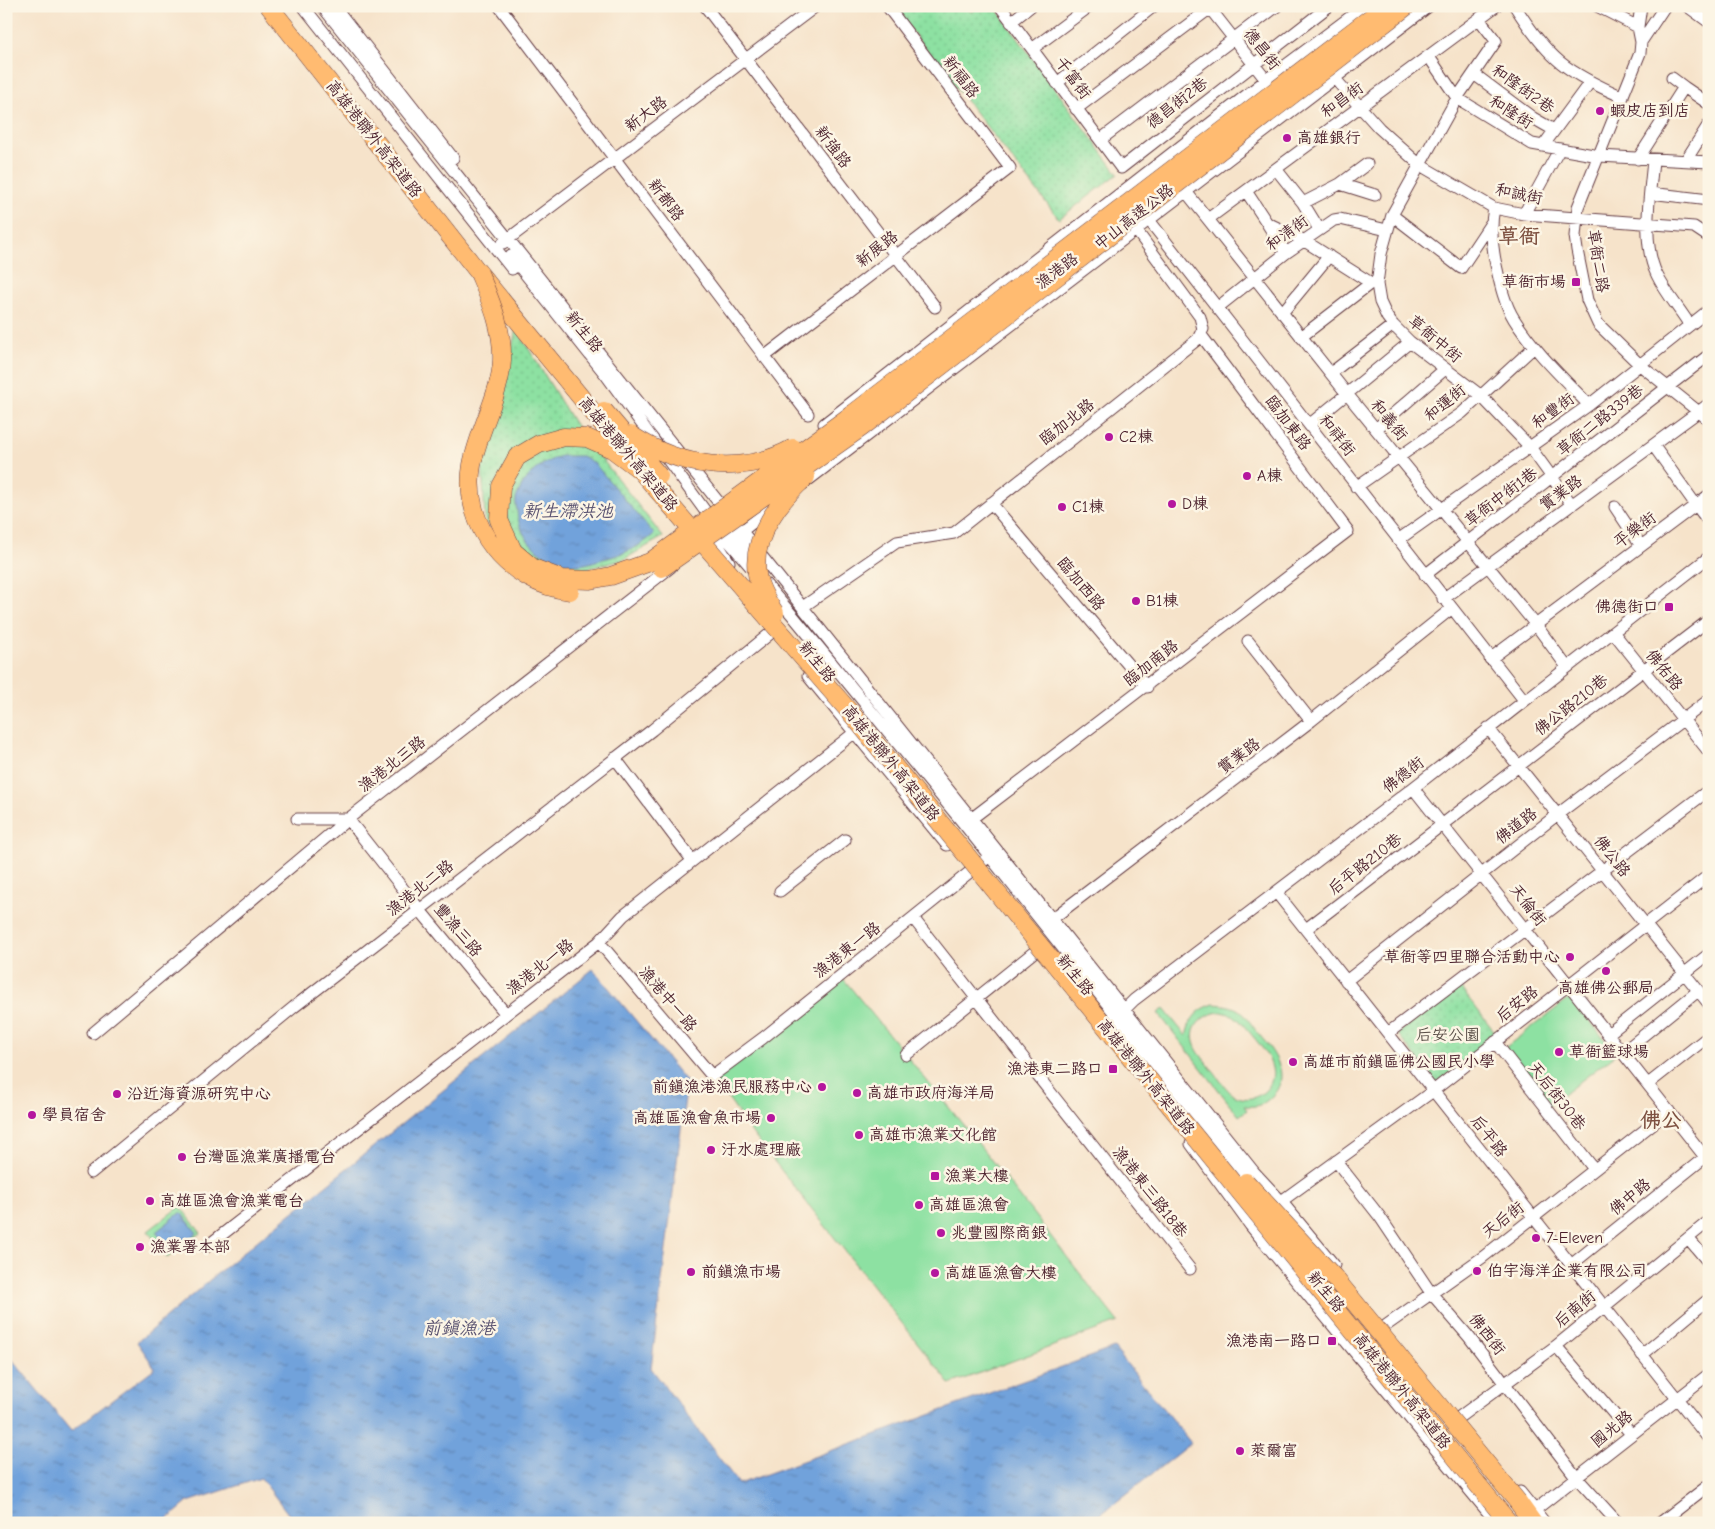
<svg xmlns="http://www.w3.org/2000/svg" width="1715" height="1529" viewBox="0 0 1715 1529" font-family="'Comic Neue','LXGW WenKai TC',sans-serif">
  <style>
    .grass { fill: #8de1a2; stroke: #6c8066; fill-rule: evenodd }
    .park { fill: url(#park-dots); stroke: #6c8066 }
    .water { fill: url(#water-ripples); stroke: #5e6083 }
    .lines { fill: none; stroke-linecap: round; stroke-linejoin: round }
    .minor-casing { stroke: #643c43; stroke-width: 13 }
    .highway-casing { stroke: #643c43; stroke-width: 19 }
    .minor { stroke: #fff; stroke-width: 11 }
    .highway { stroke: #ffbb71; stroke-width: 18 }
    .highway-bridge-casing { stroke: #643c43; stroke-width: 19; stroke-linecap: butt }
    .highway-bridge { stroke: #ffbb71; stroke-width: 18 }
    .poi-dot { fill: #b5179e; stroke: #fcf5e5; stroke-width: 2 }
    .labels { text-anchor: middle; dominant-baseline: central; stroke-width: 5; stroke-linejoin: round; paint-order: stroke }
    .street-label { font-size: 16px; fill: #4a1f2b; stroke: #fcf5e5 }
    .poi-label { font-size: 16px; fill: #4a1f2b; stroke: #fcf5e5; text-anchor: start }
    .park-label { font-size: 16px; fill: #5b5049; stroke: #fcf5e5 }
    .water-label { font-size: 18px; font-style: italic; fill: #5a5371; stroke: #fcf5e5 }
    .district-label { font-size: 21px; font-weight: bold; fill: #7e5141; stroke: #fcf5e5 }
  </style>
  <defs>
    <pattern id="park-dots" width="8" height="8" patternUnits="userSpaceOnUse" patternTransform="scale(1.25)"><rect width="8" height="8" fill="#8de1a2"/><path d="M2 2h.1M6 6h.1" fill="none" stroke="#7bc18c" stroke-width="1.8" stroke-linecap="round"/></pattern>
    <pattern id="water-ripples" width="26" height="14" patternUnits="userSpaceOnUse" patternTransform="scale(1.25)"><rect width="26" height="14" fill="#71a2db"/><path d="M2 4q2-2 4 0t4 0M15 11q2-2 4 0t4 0" fill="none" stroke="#5f83b2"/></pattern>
  </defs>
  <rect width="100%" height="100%" fill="#fcf5e5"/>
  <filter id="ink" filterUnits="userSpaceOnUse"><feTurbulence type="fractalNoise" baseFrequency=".02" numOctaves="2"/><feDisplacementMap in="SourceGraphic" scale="10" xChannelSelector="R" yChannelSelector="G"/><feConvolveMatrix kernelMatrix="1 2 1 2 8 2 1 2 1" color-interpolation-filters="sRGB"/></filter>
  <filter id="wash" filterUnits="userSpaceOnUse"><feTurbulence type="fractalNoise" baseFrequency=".0096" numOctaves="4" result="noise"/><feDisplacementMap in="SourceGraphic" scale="20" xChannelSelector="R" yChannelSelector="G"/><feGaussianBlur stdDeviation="1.12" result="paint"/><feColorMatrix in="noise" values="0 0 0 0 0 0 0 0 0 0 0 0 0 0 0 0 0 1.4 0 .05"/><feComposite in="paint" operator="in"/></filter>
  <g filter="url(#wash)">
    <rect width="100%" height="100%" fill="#f6e3ca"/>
    <path class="grass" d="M841,976L974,1138L1118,1322L950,1384L755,1137L712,1076Z
      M1571,997L1616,1054L1547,1107L1502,1050Z
      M1214,1004C1222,1005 1230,1005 1237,1009C1245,1013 1251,1024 1257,1032C1273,1051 1295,1077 1269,1099C1261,1106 1255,1107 1244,1106L1247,1110L1239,1116L1158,1013L1164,1009L1186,1036C1190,1019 1196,1010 1214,1004ZM1221,1012L1233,1015L1240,1021C1253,1038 1283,1064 1269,1086C1260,1100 1240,1103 1229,1091C1223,1085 1218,1077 1212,1070C1207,1062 1198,1054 1195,1045C1188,1027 1204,1013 1221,1012Z
      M180,1206L201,1233L167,1258L148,1231Z"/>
    <path class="park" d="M892,6H967L971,12L980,6H994L1118,174L1059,219Z
      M516,328L574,423L663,537L623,560L577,571L532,564L485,521L482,463L502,401Z
      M1459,986L1498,1036L1436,1083L1397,1033Z"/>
    <path class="water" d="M561,456H582L594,463L654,534C640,547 622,555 603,559C595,561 585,565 577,565C546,565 519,541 517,511C516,506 515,500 517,496C525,475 540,463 561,456Z
      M593,969L687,1082L651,1368L739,1484L1114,1348L1191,1443L1090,1523H295L261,1478L188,1502L163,1523H6V1352L71,1431L155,1368L137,1342L225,1267Z
      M181,1212L197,1233L171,1252L156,1232Z"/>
  </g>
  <g filter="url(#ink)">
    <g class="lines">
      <g class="minor-casing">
        <path id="minor" d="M303,6L512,269
          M322,6L1254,1172L1281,1201L1334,1265
          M334,6L453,158
          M499,6L808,414
          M705,6L935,307
          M1000,6L1121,168L1329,6
          M1208,6L1270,85
          M1515,6C1548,59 1566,72 1623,97
          M1597,6L1638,27
          M1641,6L1638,27L1641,42L1640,53L1578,207L1575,236L1577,250L1587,300L1598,324L1640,365L1709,420
          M1687,6L1709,22
          M1479,19L1496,41L1457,98L1392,215L1381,254L1377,284L1380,302L1387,317L1393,325L1410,342L1480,395L1530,447L1572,505
          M1011,22L1031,6
          M1641,42L1665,6
          M1032,49L1090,6
          M1429,57L1457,98L1532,144L1599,156L1709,162
          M1474,74L1533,118L1554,130
          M1672,78L1684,87
          M1335,79L1379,128L1420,165L1494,208L1524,214L1694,227L1709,237
          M1057,83L1154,6
          M1076,109L1213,6
          M1100,140L1277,6
          M1543,146L1590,82
          M1638,159L1684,87L1709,104
          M1653,160C1650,196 1641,242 1657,275C1665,292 1679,308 1689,324
          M1686,160L1709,124
          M1276,169L1303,203L1340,184L1367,164
          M1340,184L1375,195
          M1246,191L1267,223L1303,240L1371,283
          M1187,193L1347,394L1536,625L1567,667
          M1650,193L1709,200
          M1303,203L1319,229
          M1494,208C1490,227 1492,246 1496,265C1500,283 1504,303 1514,319C1534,351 1563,378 1589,405
          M1524,214L1559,150
          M1145,215L1524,700
          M1392,215L1461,268L1491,223
          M1208,219L1496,6
          M1268,225L1286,253
          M503,243L816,6
          M511,256L606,375L719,530L793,616L964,824L1252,1186
          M1217,308L1286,253L1334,220L1340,219L1387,230
          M1282,313L1329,256
          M1301,337L1371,283L1377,284
          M764,357L1010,168L887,6
          M1331,373L1393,325
          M824,424L1266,80L1365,6
          M1309,425L1410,342
          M1376,429L1445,369
          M803,484L1429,6
          M1356,487L1462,413L1534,347
          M1709,495L1696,505L1709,522
          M991,503L1147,687
          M1615,507L1641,546
          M708,529L729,562
          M718,531C732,524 741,541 750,551
          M738,534L774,506
          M1398,540L1589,405L1709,310
          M1425,575L1709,355
          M1443,599L1709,404
          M807,604L897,542L954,533L1198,339L1203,329L1200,317L1133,226
          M1613,632L1709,752
          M1248,641L1311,721
          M1490,659L1696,505L1653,445
          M808,676L947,845
          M1488,728L1709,1004
          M615,758L692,860
          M1413,788L1709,1162
          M297,819H348L419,909L506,1014
          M971,819L1348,531L1201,335
          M780,891L845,840
          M1276,892L1709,1439
          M913,918L1190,1269
          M1048,922L1311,721L1451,609
          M1306,929L1709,620
          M599,942L712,1076L763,1038L996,851
          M1346,981L1558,814L1709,700
          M1120,1014L1134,1000L1413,788L1709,557
          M93,1033L348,819L671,567
          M1388,1033L1709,790
          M1608,1034L1709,954
          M1495,1042L1594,1169
          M1623,1052L1698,991
          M906,1055L1034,952
          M1648,1084L1709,1036
          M1191,1144L1250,1225L1367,1367
          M1336,1161L1380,1217L1431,1293L1469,1337L1577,1478L1618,1523
          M91,1173L294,1007L652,730L772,632
          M1276,1205L1433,1091L1709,875
          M1688,1238L1709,1263
          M206,1247L599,942L623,916L859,729
          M1571,1265L1709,1154
          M1357,1346L1483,1257L1669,1111
          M1556,1346L1631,1434
          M1642,1355L1709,1299
          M1366,1361L1367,1367L1497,1523
          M1458,1418L1556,1346L1709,1221
          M1520,1492L1545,1523
          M1535,1510L1709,1374
          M1660,1523L1709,1485"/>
      </g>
      <g class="highway-casing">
        <path id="highway" d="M269,6L479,273L632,460
          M1518,1502L1533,1523"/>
      </g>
      <use href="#minor" class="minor"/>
      <use href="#highway" class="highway"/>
      <g class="highway-bridge-casing">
        <path id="highway-bridge" d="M1386,6L854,413L650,562L611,576L590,580L562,579L533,568L513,551L499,520L501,486L517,457L539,444L564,437L587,438L612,449L640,470L855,718L1509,1523
          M479,273C491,302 503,328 502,360C501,393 478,431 472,465C461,528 510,584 570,591
          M604,411L659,476
          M631,435C679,467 741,477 793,448
          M662,568L861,428L1407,6
          M775,613C767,601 759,588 757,574C751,537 780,500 806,477
          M1246,1182L1333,1276L1518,1502"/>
      </g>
      <use href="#highway-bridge" class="highway-bridge"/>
    </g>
  </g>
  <g class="poi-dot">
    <circle cx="1600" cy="111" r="5"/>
    <circle cx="1287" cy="138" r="5"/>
    <rect x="1571" y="277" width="10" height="10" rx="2.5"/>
    <circle cx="1109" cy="437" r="5"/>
    <circle cx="1247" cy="476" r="5"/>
    <circle cx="1172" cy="504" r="5"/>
    <circle cx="1062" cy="507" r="5"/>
    <circle cx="1136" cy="601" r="5"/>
    <rect x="1664" y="602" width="10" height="10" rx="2.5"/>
    <circle cx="1570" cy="957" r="5"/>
    <circle cx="1606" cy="971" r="5"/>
    <circle cx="1559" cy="1052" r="5"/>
    <circle cx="1293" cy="1062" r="5"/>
    <rect x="1108" y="1064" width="10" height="10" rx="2.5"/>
    <circle cx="822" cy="1087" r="5"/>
    <circle cx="857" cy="1093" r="5"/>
    <circle cx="117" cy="1094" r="5"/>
    <circle cx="32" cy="1115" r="5"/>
    <circle cx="771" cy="1118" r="5"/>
    <circle cx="859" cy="1135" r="5"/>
    <circle cx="711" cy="1150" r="5"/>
    <circle cx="182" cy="1157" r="5"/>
    <rect x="930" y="1171" width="10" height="10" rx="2.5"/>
    <circle cx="150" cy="1201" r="5"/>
    <circle cx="919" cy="1205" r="5"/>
    <circle cx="941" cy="1233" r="5"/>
    <circle cx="1536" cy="1238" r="5"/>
    <circle cx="140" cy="1247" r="5"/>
    <circle cx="1477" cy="1271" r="5"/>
    <circle cx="691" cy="1272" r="5"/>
    <circle cx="935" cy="1273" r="5"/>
    <rect x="1327" y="1336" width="10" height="10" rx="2.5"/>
    <circle cx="1240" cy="1451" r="5"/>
  </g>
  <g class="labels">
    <g class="street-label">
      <text transform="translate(1262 49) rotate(52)">德昌街</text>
      <text transform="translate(961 77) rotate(53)">新福路</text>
      <text transform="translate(1073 78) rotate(53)">千富街</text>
      <text transform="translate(1523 89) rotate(35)">和隆街2巷</text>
      <text transform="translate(1342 100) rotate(-36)">和昌街</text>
      <text transform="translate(1177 103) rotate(-38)">德昌街2巷</text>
      <text transform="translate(1511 112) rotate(32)">和隆街</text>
      <text transform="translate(646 114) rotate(-37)">新大路</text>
      <text transform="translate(374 139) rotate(52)">高雄港聯外高架道路</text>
      <text transform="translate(833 147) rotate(53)">新強路</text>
      <text transform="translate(1519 194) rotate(12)">和誠街</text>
      <text transform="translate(666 200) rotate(53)">新都路</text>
      <text transform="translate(1134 217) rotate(-38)">中山高速公路</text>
      <text transform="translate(1287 233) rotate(-36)">和清街</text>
      <text transform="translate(877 249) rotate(-38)">新展路</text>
      <text transform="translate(1598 261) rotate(81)">草衙二路</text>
      <text transform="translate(1057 271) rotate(-37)">漁港路</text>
      <text transform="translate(584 332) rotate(51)">新生路</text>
      <text transform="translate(1435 339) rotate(40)">草衙中街</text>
      <text transform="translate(1445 403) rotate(-39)">和運街</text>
      <text transform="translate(1553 411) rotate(-36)">和豐街</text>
      <text transform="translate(1389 420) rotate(51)">和義街</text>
      <text transform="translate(1600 420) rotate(-38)">草衙二路339巷</text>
      <text transform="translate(1067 422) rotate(-38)">臨加北路</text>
      <text transform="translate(1288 423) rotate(53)">臨加東路</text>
      <text transform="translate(1337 435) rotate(52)">和祥街</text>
      <text transform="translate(628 454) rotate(50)">高雄港聯外高架道路</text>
      <text transform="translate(1561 493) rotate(-36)">實業路</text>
      <text transform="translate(1501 497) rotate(-37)">草衙中街1巷</text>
      <text transform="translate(1635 530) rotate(-37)">平樂街</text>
      <text transform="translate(1081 584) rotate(50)">臨加西路</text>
      <text transform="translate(817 662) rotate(51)">新生路</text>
      <text transform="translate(1151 663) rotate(-38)">臨加南路</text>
      <text transform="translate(1664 670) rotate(51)">佛佑路</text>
      <text transform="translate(1571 705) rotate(-38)">佛公路210巷</text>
      <text transform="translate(1239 756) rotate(-37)">實業路</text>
      <text transform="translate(891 763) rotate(51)">高雄港聯外高架道路</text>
      <text transform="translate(392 764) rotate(-38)">漁港北三路</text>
      <text transform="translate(1403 775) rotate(-38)">佛德街</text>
      <text transform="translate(1516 826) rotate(-38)">佛道路</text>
      <text transform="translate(1612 856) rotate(52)">佛公路</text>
      <text transform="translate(1365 864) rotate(-38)">后平路210巷</text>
      <text transform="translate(420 888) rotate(-38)">漁港北二路</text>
      <text transform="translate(1528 905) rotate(52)">天倫街</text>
      <text transform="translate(458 930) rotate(50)">豐漁三路</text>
      <text transform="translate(847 950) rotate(-38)">漁港東一路</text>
      <text transform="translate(540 967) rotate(-38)">漁港北一路</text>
      <text transform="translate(1075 975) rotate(51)">新生路</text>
      <text transform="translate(668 999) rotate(50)">漁港中一路</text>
      <text transform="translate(1517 1004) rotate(-38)">后安路</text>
      <text transform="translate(1146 1077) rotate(51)">高雄港聯外高架道路</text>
      <text transform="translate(1557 1096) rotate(52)">天后街30巷</text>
      <text transform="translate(1489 1136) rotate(52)">后平路</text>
      <text transform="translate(1150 1192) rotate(52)">漁港東三路18巷</text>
      <text transform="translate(1630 1197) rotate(-39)">佛中路</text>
      <text transform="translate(1503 1220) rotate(-38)">天后街</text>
      <text transform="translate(1326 1292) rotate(50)">新生路</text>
      <text transform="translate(1575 1309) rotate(-39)">后南街</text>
      <text transform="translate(1487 1334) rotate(52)">佛西街</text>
      <text transform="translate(1402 1391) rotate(51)">高雄港聯外高架道路</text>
      <text transform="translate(1612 1429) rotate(-39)">國光路</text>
    </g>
    <g class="poi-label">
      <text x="1610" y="111">蝦皮店到店</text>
      <text x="1297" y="138">高雄銀行</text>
      <text x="1566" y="282" text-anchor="end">草衙市場</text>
      <text x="1119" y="437">C2棟</text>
      <text x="1257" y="476">A棟</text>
      <text x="1182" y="504">D棟</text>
      <text x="1072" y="507">C1棟</text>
      <text x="1146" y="601">B1棟</text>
      <text x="1659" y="607" text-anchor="end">佛德街口</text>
      <text x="1560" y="957" text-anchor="end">草衙等四里聯合活動中心</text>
      <text x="1606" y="988" text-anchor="middle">高雄佛公郵局</text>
      <text x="1569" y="1052">草衙籃球場</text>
      <text x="1303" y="1062">高雄市前鎮區佛公國民小學</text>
      <text x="1103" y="1069" text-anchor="end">漁港東二路口</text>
      <text x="812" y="1087" text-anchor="end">前鎮漁港漁民服務中心</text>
      <text x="867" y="1093">高雄市政府海洋局</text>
      <text x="127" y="1094">沿近海資源研究中心</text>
      <text x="42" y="1115">學員宿舍</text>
      <text x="761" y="1118" text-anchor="end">高雄區漁會魚市場</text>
      <text x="869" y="1135">高雄市漁業文化館</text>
      <text x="721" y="1150">汙水處理廠</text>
      <text x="192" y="1157">台灣區漁業廣播電台</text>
      <text x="945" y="1176">漁業大樓</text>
      <text x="160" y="1201">高雄區漁會漁業電台</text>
      <text x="929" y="1205">高雄區漁會</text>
      <text x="951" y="1233">兆豐國際商銀</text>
      <text x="1546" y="1238">7-Eleven</text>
      <text x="150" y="1247">漁業署本部</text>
      <text x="1487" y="1271">伯宇海洋企業有限公司</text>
      <text x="701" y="1272">前鎮漁市場</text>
      <text x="945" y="1273">高雄區漁會大樓</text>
      <text x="1322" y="1341" text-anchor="end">漁港南一路口</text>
      <text x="1250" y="1451">萊爾富</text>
    </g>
    <g class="park-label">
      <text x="1448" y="1035">后安公園</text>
    </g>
    <g class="water-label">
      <text x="568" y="511">新生滯洪池</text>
      <text x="459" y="1328">前鎮漁港</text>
    </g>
    <g class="district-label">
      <text x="1519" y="236">草衙</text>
      <text x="1661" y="1120">佛公</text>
    </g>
  </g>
  <rect width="1715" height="1529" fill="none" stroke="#fcf5e5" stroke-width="25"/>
</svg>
